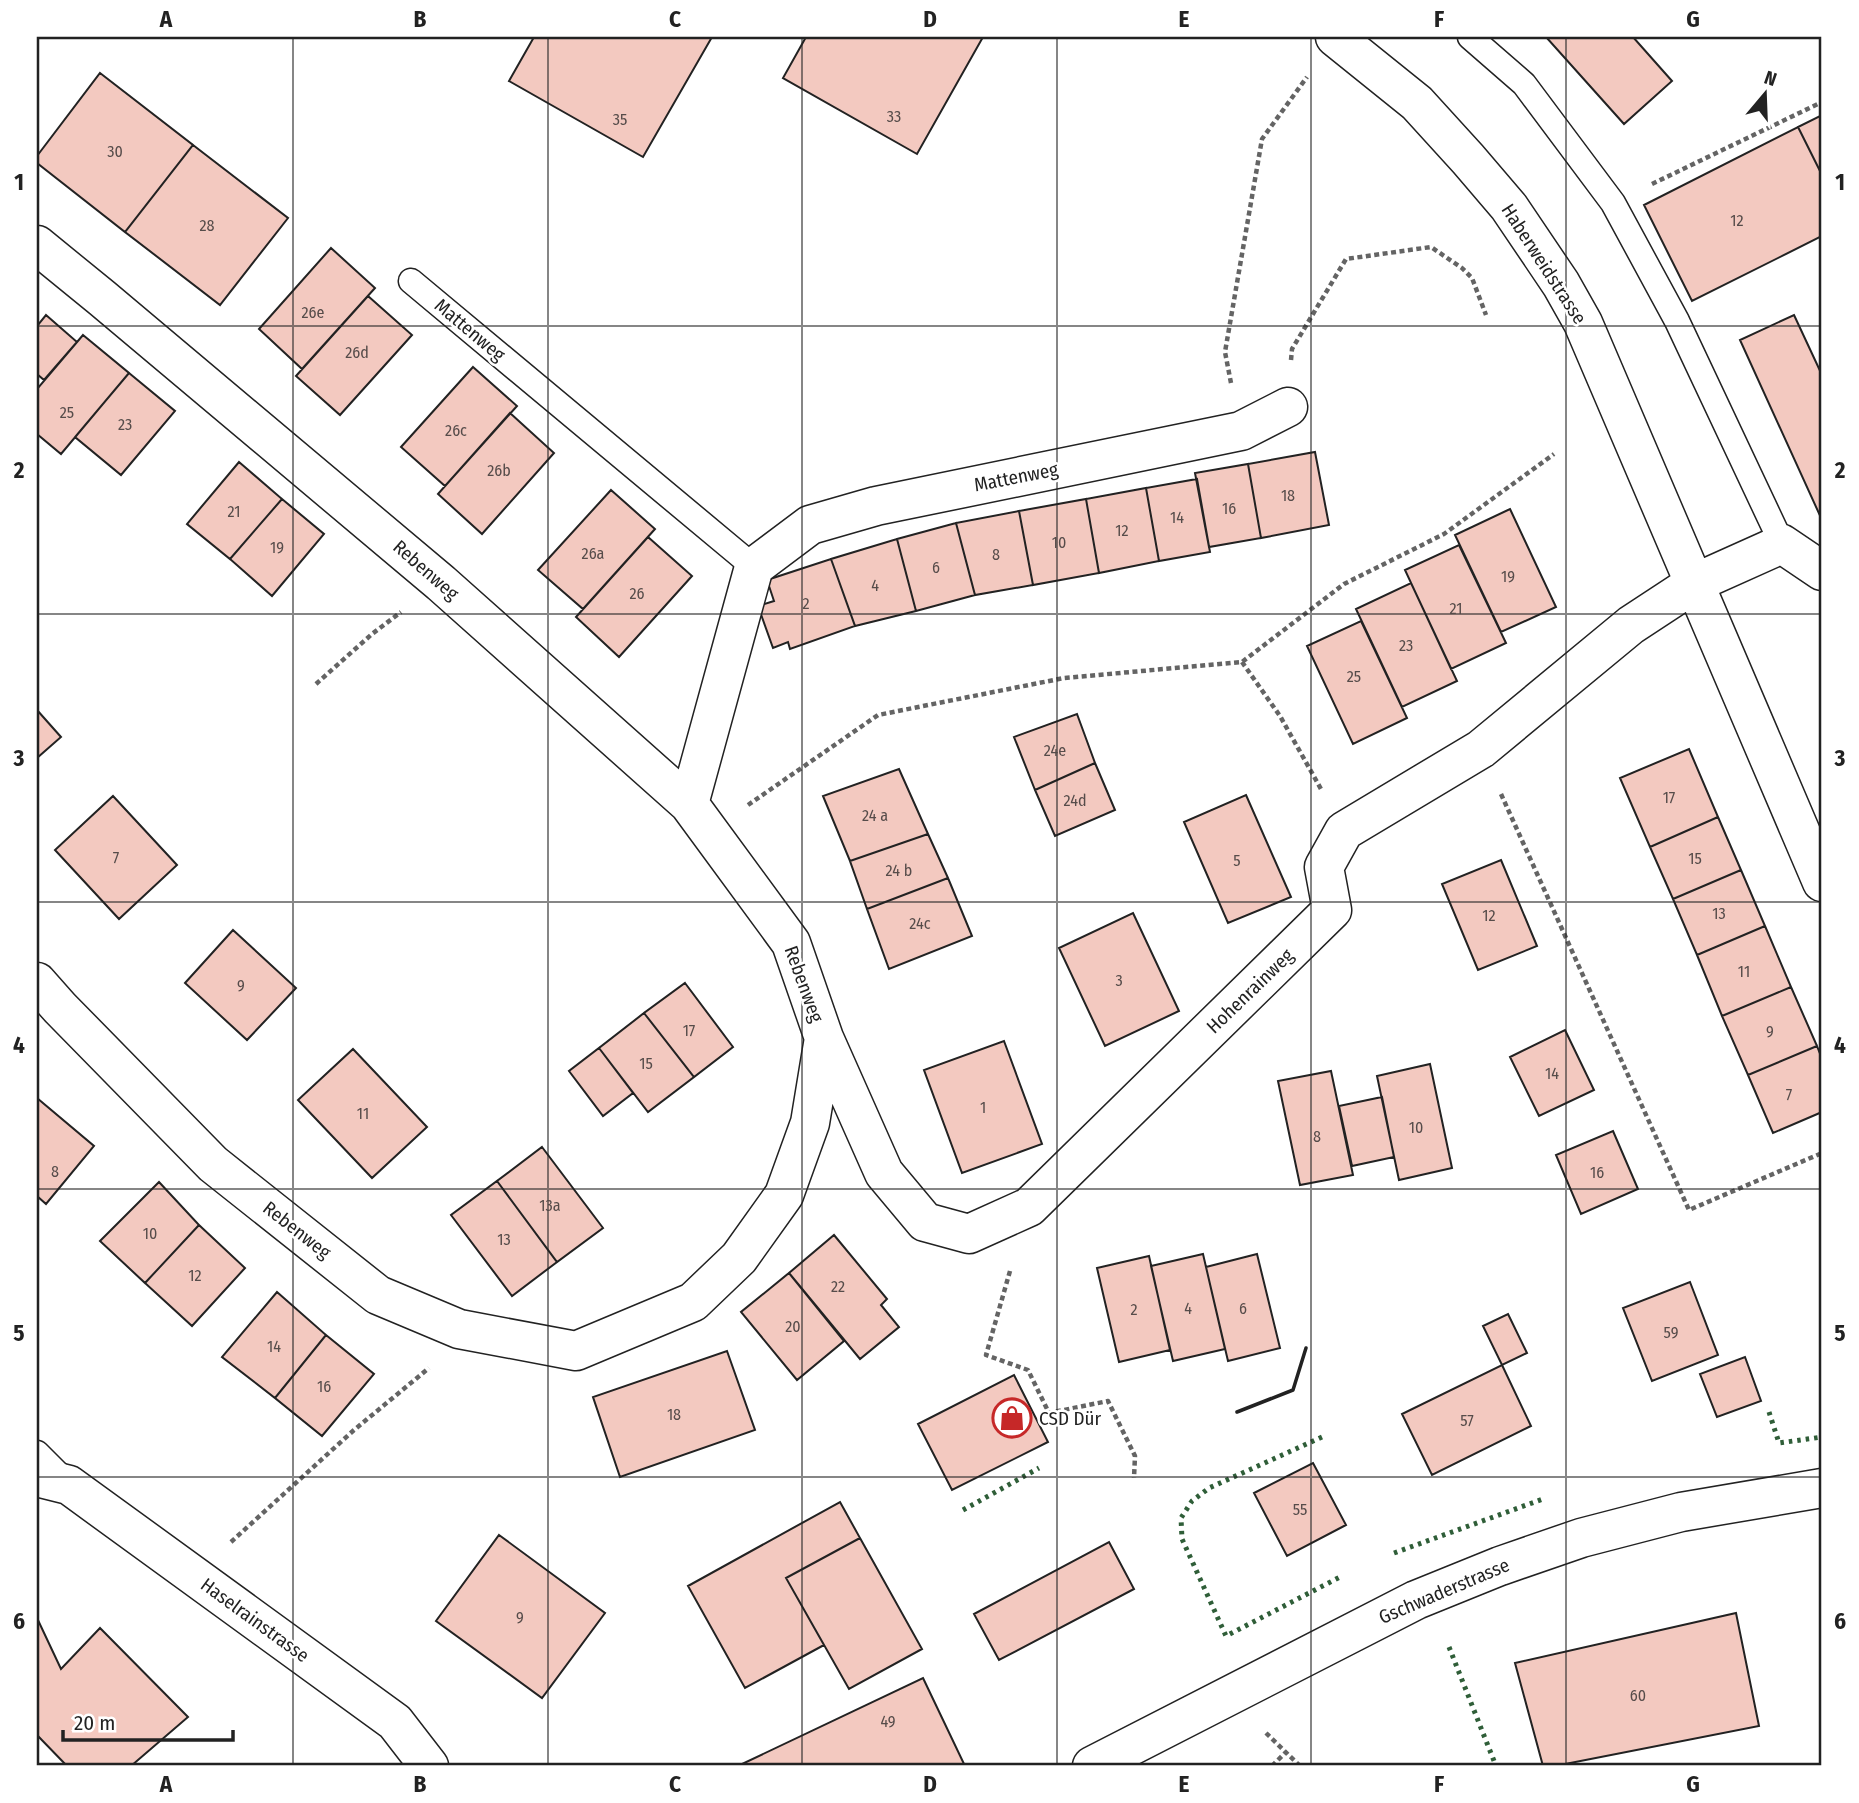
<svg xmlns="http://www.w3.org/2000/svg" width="1859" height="1803" viewBox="0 0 1859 1803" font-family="'Fira Sans Condensed',sans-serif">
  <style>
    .building { fill: #f3c9c0; stroke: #222; stroke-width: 2 }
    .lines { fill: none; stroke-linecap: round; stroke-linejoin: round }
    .service-casing { stroke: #222; stroke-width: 27 }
    .minor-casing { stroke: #222; stroke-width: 41 }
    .path { stroke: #646464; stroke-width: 4.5; stroke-dasharray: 5 3.5; stroke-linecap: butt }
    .service { stroke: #fff; stroke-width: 24 }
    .minor { stroke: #fff; stroke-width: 38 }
    .hedge { stroke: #2f5e38; stroke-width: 5; stroke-dasharray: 3.5 5; stroke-linecap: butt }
    .wall { stroke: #222; stroke-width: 3.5 }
    .grid { fill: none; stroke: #222; stroke-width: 2; stroke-opacity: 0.55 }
    .labels { text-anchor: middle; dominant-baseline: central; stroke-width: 5; stroke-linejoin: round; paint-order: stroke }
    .number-label { font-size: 16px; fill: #564c4a }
    .street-label { font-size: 19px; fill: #222; stroke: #fff }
    .poi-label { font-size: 19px; fill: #222; stroke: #fff; text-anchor: start }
    .neatline { fill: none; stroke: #222; stroke-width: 2.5 }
    .grid-label { font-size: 23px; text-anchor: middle; font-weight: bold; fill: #222 }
  </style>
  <rect width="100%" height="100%" fill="#fff"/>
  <path class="building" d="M534,37H712L643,157L509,81Z
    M806,37H983L917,154L783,78Z
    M1546,37H1633L1672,81L1624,124Z
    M100,73L193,145L125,232L37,163V156Z
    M1822,115V175L1798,127Z
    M1798,127L1822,175V236L1692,301L1644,205Z
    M193,145L288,218L220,305L125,232Z
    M331,248L375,288L302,369L259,329Z
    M368,296L412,335L340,415L296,376Z
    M46,315L77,342L44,380L37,374V326Z
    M1794,315L1822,375V520L1740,340Z
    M83,335L129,373L61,454L37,434V389Z
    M473,367L517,406L445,486L401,447Z
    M129,373L175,411L121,475L75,437Z
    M510,413L554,453L482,534L438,494Z
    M1315,452L1329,525L1261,538L1248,464Z
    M239,462L282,499L230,559L187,524Z
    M1248,464L1261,538L1209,547L1195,473Z
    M1197,479L1210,552L1159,561L1146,488Z
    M1146,488L1159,561L1099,573L1086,499Z
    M611,490L655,529L583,609L538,570Z
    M282,499L324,534L272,596L230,559Z
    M1086,499L1099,573L1033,585L1019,511Z
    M1510,509L1556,607L1501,632L1455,535Z
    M1019,511L1033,585L975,595L956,523Z
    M956,523L975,595L916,611L897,539Z
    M648,537L692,576L619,657L576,617Z
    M897,539L916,611L855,626L831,559Z
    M1459,545L1506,643L1451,669L1405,570Z
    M831,559L855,626L790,649L788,642L773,648L758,606L774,601L767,580Z
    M1411,583L1457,681L1402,707L1356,609Z
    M1361,621L1407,718L1353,744L1307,646Z
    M37,710L61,737L37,758Z
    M1077,714L1095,763L1035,790L1014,737Z
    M1689,749L1718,817L1650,847L1620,778Z
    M1095,763L1115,810L1055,836L1035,790Z
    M899,769L928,834L850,861L823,796Z
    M1246,795L1291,897L1228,923L1184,822Z
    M113,796L177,865L119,919L55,850Z
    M1718,817L1741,870L1673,899L1650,847Z
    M928,834L948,878L867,909L850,861Z
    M1501,860L1537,946L1478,970L1442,884Z
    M1741,870L1765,926L1697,955L1673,899Z
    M948,878L972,936L889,969L867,909Z
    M1133,913L1179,1011L1105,1046L1059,948Z
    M1765,926L1791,987L1722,1016L1697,955Z
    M233,930L296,988L247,1040L185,983Z
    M685,983L733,1047L694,1077L644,1013Z
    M1791,987L1817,1046L1748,1075L1722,1016Z
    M644,1013L694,1077L648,1112L599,1048Z
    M1565,1030L1594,1090L1539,1116L1510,1057Z
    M1004,1041L1042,1144L962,1173L924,1070Z
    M1817,1046L1822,1059V1112L1773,1133L1748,1075Z
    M599,1048L633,1093L603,1116L569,1071Z
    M353,1049L427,1127L372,1178L298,1100Z
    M1430,1064L1452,1168L1399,1180L1377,1076Z
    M1331,1071L1353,1175L1300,1185L1278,1081Z
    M1382,1097L1394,1157L1352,1166L1339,1106Z
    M37,1098L94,1146L46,1204L37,1196Z
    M1613,1131L1638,1189L1581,1214L1556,1155Z
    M542,1147L603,1228L557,1262L497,1181Z
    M497,1181L557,1262L512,1296L451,1215Z
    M159,1182L199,1225L145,1283L100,1241Z
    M199,1225L245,1268L192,1326L145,1283Z
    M834,1235L887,1299L881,1305L899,1327L860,1359L789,1273Z
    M1203,1254L1225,1349L1173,1361L1151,1266Z
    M1257,1254L1280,1348L1228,1361L1206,1267Z
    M1149,1256L1170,1350L1119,1362L1097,1268Z
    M789,1273L844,1341L797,1380L741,1312Z
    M1690,1282L1718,1355L1652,1381L1623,1308Z
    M277,1292L326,1335L275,1398L222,1357Z
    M1508,1314L1527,1353L1502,1365L1483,1326Z
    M326,1335L374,1374L322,1436L275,1398Z
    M727,1351L755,1430L620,1477L593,1397Z
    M1745,1357L1761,1401L1717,1417L1700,1374Z
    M1502,1365L1531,1426L1432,1475L1402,1414Z
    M1014,1375L1048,1442L952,1490L918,1424Z
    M1313,1463L1346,1525L1287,1556L1254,1493Z
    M840,1502L860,1538L786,1578L824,1645L745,1688L688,1586Z
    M499,1535L605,1613L542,1698L436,1621Z
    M860,1538L922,1649L849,1689L786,1578Z
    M1109,1542L1134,1589L999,1660L974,1614Z
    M1736,1613L1759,1726L1555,1766H1543L1515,1663Z
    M37,1618L61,1669L100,1628L188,1717L131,1766H67L37,1735Z
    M923,1678L965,1766H743L742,1764Z"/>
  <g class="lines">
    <g class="service-casing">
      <path id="service" d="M1470,37L1524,84L1613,203L1677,321L1782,544
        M411,281L754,567
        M37,1453L66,1482"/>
    </g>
    <g class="minor-casing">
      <path id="minor" d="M1335,37L1417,103L1468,159L1509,207L1561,284L1583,323L1822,882
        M37,245L102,298L441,583L689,804L791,943L824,1038L810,1123L784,1195L739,1258L693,1302L576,1351L459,1329L378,1295L213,1164L60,1008L37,982
        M689,804L754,567L810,525L876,506L1241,431L1288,407
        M824,1038L884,1173L925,1222L969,1234L1029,1207L1332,910L1324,867L1344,831L1481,749L1631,625L1695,583L1782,544L1822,571
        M37,1477L69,1485L395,1722L429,1766
        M1092,1766L1416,1600L1500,1566L1581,1538L1681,1512L1822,1488"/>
    </g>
    <path class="path" d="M37,38V37
      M1652,184L1822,102
      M1291,360L1292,349L1346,259L1431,247L1462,268L1472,278L1486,315
      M1231,383L1225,352L1262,139L1307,77
      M1242,662L1280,716L1321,789
      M316,684L372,634L401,612
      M1501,794L1689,1210L1822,1153
      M748,805L878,715L1064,678L1242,662L1344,584L1444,534L1554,454
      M1010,1271L986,1355L1028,1370L1049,1413L1108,1401L1135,1456L1134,1478
      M231,1542L354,1430L429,1368
      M1266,1733L1300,1766
      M1272,1766L1286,1752"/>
    <use href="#service" class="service"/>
    <use href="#minor" class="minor"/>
    <path class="hedge" d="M1769,1412L1779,1443L1822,1437
      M1322,1437L1209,1488L1192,1501L1181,1518L1182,1539L1226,1636L1340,1577
      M963,1510L1039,1468
      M1394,1553L1543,1499
      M1449,1647L1496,1766"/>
    <path class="wall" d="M1237,1412L1293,1390L1306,1348"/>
  </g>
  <path class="grid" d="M293,37V1766M548,37V1766M802,37V1766M1057,37V1766M1311,37V1766M1566,37V1766M37,326H1822M37,614H1822M37,902H1822M37,1189H1822M37,1477H1822"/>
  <defs>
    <g id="shop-ring" transform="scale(2.0125)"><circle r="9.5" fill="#fff" stroke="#c62828" stroke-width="1.5"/><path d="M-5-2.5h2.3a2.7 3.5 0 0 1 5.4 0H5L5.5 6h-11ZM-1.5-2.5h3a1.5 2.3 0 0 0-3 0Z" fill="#c62828"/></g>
  </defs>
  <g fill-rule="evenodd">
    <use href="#shop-ring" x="1012" y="1418"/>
  </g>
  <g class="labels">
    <g class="number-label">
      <text x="894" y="116">33</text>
      <text x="620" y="119">35</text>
      <text x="115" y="151">30</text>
      <text x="1737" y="220">12</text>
      <text x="207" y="225">28</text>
      <text x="313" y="312">26e</text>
      <text x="357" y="352">26d</text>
      <text x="67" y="412">25</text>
      <text x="125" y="424">23</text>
      <text x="456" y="430">26c</text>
      <text x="499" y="470">26b</text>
      <text x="1288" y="495">18</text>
      <text x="1229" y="508">16</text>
      <text x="234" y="511">21</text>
      <text x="1177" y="517">14</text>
      <text x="1122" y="530">12</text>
      <text x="1059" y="542">10</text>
      <text x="277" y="547">19</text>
      <text x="593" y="553">26a</text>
      <text x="996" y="554">8</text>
      <text x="936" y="567">6</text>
      <text x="1508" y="576">19</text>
      <text x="875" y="585">4</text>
      <text x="637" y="593">26</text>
      <text x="806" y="603">2</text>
      <text x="1456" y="608">21</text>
      <text x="1406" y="645">23</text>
      <text x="1354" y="676">25</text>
      <text x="1055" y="750">24e</text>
      <text x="1669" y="797">17</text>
      <text x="1075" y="800">24d</text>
      <text x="875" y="815">24 a</text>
      <text x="116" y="857">7</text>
      <text x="1695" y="858">15</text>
      <text x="1237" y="860">5</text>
      <text x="899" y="870">24 b</text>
      <text x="1719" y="913">13</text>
      <text x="1489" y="915">12</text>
      <text x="920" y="923">24c</text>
      <text x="1744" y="971">11</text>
      <text x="1119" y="980">3</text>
      <text x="241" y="985">9</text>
      <text x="689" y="1030">17</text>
      <text x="1770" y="1031">9</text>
      <text x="646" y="1063">15</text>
      <text x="1552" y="1073">14</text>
      <text x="1789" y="1094">7</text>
      <text x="983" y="1107">1</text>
      <text x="363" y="1113">11</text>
      <text x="1416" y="1127">10</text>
      <text x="1317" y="1136">8</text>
      <text x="55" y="1171">8</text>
      <text x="1597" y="1172">16</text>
      <text x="550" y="1205">13a</text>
      <text x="150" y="1233">10</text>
      <text x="504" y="1239">13</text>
      <text x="195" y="1275">12</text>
      <text x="838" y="1286">22</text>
      <text x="1188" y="1308">4</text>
      <text x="1243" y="1308">6</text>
      <text x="1134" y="1309">2</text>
      <text x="793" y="1326">20</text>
      <text x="1671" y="1332">59</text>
      <text x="274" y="1346">14</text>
      <text x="324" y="1386">16</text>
      <text x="674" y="1414">18</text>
      <text x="1467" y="1420">57</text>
      <text x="1300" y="1509">55</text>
      <text x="520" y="1617">9</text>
      <text x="1638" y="1695">60</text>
      <text x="888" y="1721">49</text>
    </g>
    <g class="street-label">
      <text transform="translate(1544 264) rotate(57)">Haberweidstrasse</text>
      <text transform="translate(470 330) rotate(40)">Mattenweg</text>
      <text transform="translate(1016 477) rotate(-11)">Mattenweg</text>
      <text transform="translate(426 570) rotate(41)">Rebenweg</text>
      <text transform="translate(804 984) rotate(70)">Rebenweg</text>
      <text transform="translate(1250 991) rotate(-44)">Hohenrainweg</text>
      <text transform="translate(297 1230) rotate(38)">Rebenweg</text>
      <text transform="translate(1444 1591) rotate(-23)">Gschwaderstrasse</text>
      <text transform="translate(255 1620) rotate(36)">Haselrainstrasse</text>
    </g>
    <g class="poi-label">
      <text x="1039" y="1418">CSD Dür</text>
    </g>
  </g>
  <rect width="1859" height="1803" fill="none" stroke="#ffffff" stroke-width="77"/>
  <g transform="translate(1765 94) rotate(19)" stroke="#ffffff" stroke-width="5" paint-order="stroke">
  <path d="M0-5L12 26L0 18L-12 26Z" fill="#222222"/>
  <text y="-10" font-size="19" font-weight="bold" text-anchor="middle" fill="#222222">N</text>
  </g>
  <path d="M63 1730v10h170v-10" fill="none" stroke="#222222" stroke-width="3.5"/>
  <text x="74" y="1730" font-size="21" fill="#222222" stroke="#ffffff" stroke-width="5" paint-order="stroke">20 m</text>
  <rect x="38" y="38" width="1782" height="1726" class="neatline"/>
  <g class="grid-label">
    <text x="166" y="27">A</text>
    <text x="420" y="27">B</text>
    <text x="675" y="27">C</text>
    <text x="930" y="27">D</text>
    <text x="1184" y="27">E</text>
    <text x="1439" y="27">F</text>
    <text x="1693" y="27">G</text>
    <text x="19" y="190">1</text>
    <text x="1840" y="190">1</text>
    <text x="19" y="478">2</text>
    <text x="1840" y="478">2</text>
    <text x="19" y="766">3</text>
    <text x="1840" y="766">3</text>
    <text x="19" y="1053">4</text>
    <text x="1840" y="1053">4</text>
    <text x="19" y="1341">5</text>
    <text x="1840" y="1341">5</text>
    <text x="19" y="1629">6</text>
    <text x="1840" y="1629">6</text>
    <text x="166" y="1792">A</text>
    <text x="420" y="1792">B</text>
    <text x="675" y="1792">C</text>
    <text x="930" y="1792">D</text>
    <text x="1184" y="1792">E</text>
    <text x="1439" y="1792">F</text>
    <text x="1693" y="1792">G</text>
  </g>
</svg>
